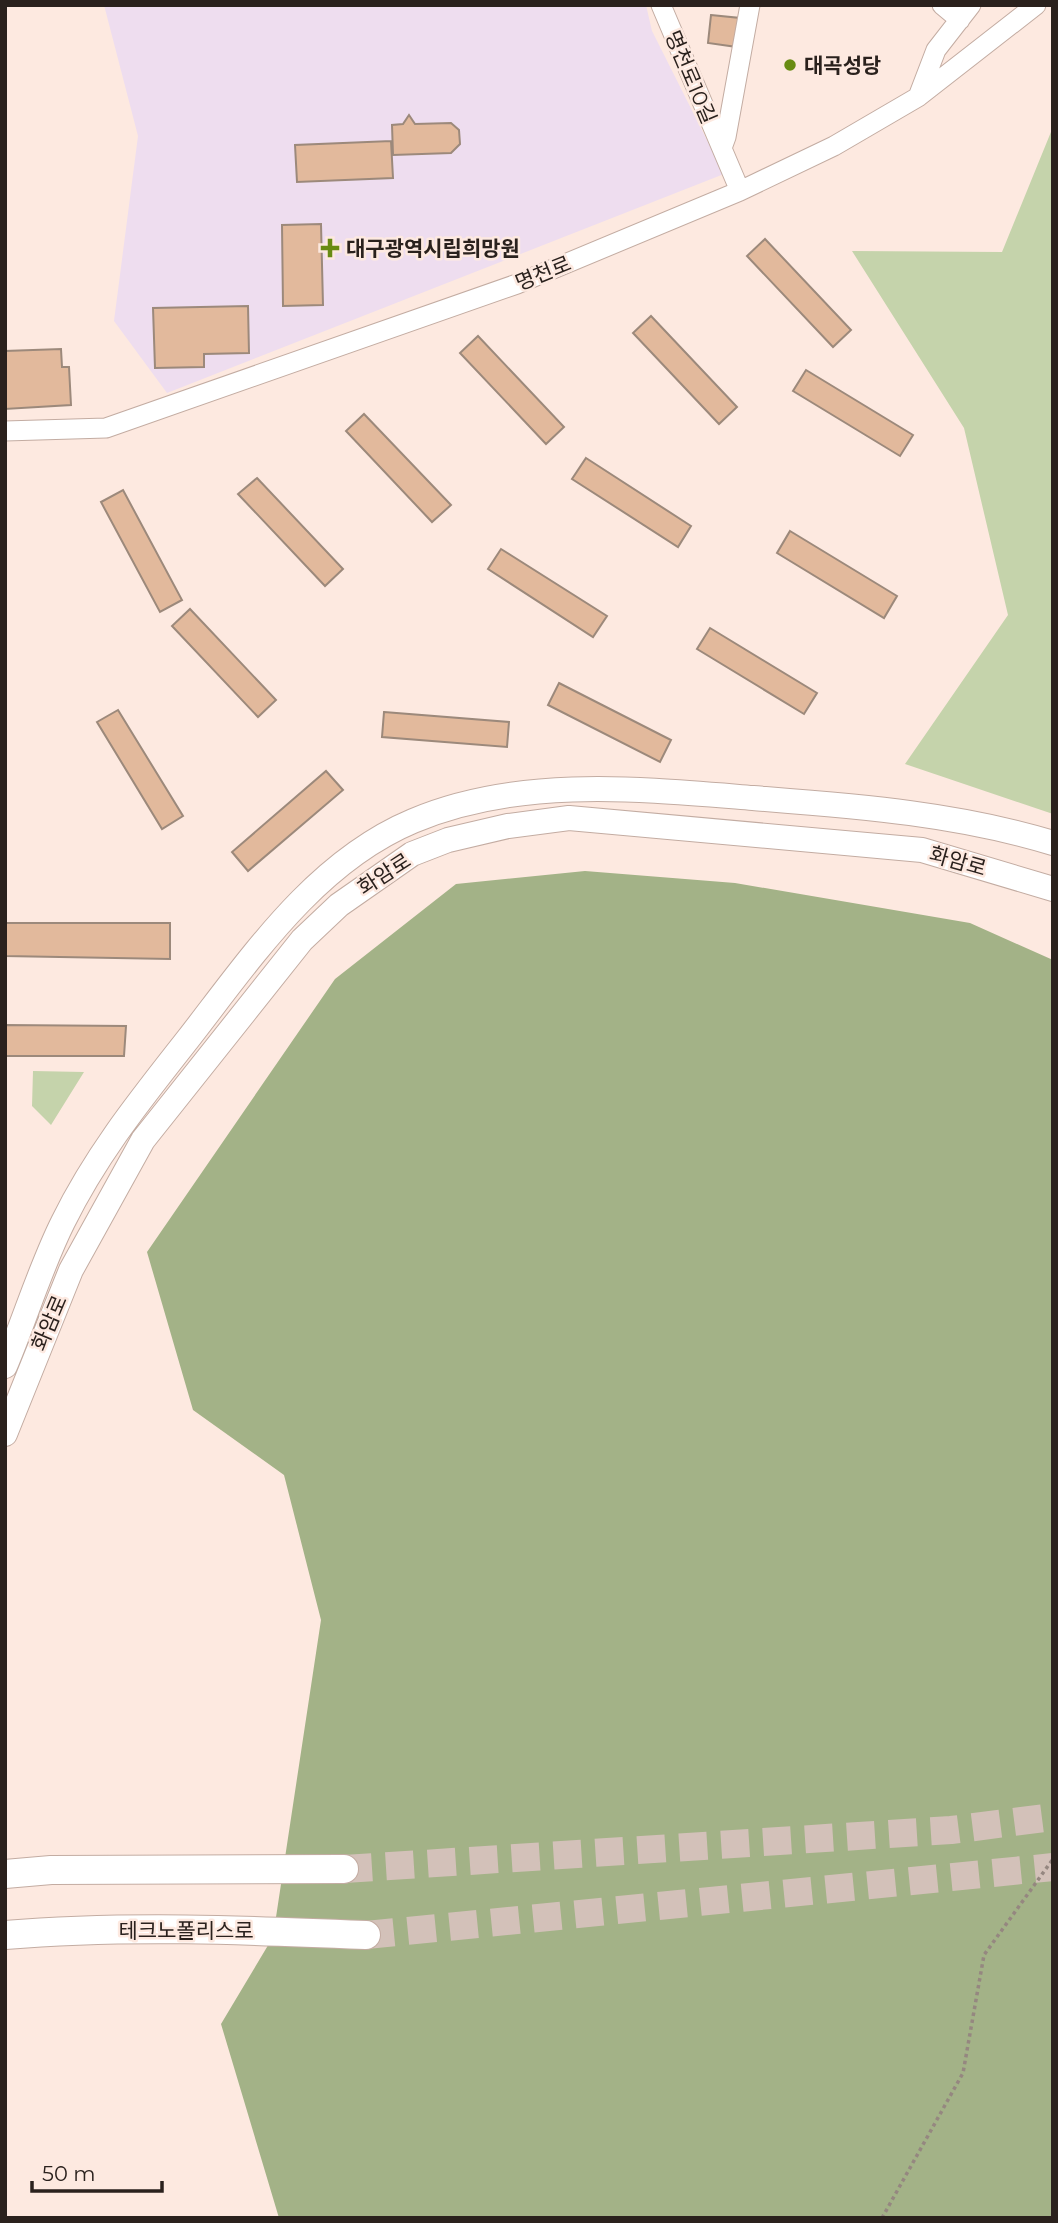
<svg xmlns="http://www.w3.org/2000/svg" width="1058" height="2223" viewBox="0 0 1058 2223" font-family="Montserrat,'Noto Sans KR',sans-serif">
  <style>
    .medical { fill: #eeddef }
    .green { fill: #c5d3ab }
    .forest { fill: #a3b287 }
    .building { fill: #e2b99c; stroke: #9c897b; stroke-width: 2 }
    .lines { fill: none; stroke-linecap: round; stroke-linejoin: round }
    .highway-tunnel { stroke: #d3c1b9; stroke-width: 28; stroke-dasharray: 28 14; stroke-linecap: butt }
    .minor-casing { stroke: #c3aca2; stroke-width: 21 }
    .major-casing { stroke: #c3aca2; stroke-width: 26 }
    .highway-casing { stroke: #c3aca2; stroke-width: 30 }
    .path { stroke: #958780; stroke-width: 3.5; stroke-dasharray: 3.5 3.5; stroke-linecap: butt }
    .minor { stroke: #fff; stroke-width: 19 }
    .major { stroke: #fff; stroke-width: 24 }
    .highway { stroke: #fff; stroke-width: 28 }
    .poi-dot { fill: #688b12; stroke: #fde9e0; stroke-width: 2.5 }
    .labels { text-anchor: middle; dominant-baseline: central; stroke-width: 5; stroke-linejoin: round; paint-order: stroke }
    .poi-label { font-size: 21px; font-weight: bold; fill: #2a211d; stroke: #fde9e0; text-anchor: start }
    .street-label { font-size: 21px; fill: #2a211d; stroke: #fde9e0 }
  </style>
  <rect width="100%" height="100%" fill="#fde9e0"/>
  <path class="medical" d="M104,5H646L652,31L724,174L167,393L114,321L138,136Z"/>
  <path class="green" d="M1053,127V814L905,764L1008,615L964,428L852,251L1002,252Z
    M33,1071L84,1072L51,1125L32,1106Z"/>
  <path class="forest" d="M585,871L735,883L970,923L1053,960V2218H279L221,2024L273,1937L321,1620L284,1475L193,1410L147,1252L335,979L456,884Z"/>
  <path class="building" d="M711,15L740,18L737,47L708,43Z
    M409,115L415,124L451,123L459,130L460,144L451,153L393,155L392,125L403,124Z
    M391,141L393,178L297,182L295,145Z
    M321,224L323,305L283,306L282,225Z
    M765,239L851,330L833,347L747,256Z
    M248,306L249,353L204,354V367L155,368L153,308Z
    M651,316L737,407L719,424L633,333Z
    M478,336L564,427L546,444L460,353Z
    M61,349L62,367H69L71,405L5,409V351Z
    M806,370L913,435L900,456L793,391Z
    M364,414L451,505L432,522L346,431Z
    M586,458L691,526L678,547L572,479Z
    M257,478L343,569L325,586L238,494Z
    M123,490L182,600L160,612L101,502Z
    M790,531L897,596L884,618L777,553Z
    M501,549L607,616L593,637L488,569Z
    M190,609L276,700L258,717L172,626Z
    M710,628L817,693L804,714L697,649Z
    M559,683L671,740L660,762L548,705Z
    M118,710L183,816L162,829L97,722Z
    M384,712L509,722L507,747L382,737Z
    M326,771L343,790L248,871L232,852Z
    M5,923H170V959L5,956Z
    M5,1025L126,1026L124,1056H5Z"/>
  <g class="lines">
    <path class="highway-tunnel" d="M344,1869L951,1830L1053,1817
      M366,1935L1053,1867"/>
    <g class="minor-casing">
      <path id="minor" d="M661,5L740,191
        M942,5L960,20
        M918,97L936,50L971,5
        M722,148L726,137L750,5
        M5,431L106,428L517,284L740,191L834,146L918,97L1036,5"/>
    </g>
    <g class="major-casing">
      <path id="major" d="M5,1366C25,1319 40,1268 63,1222C97,1153 141,1099 188,1039C251,958 315,862 413,821C519,776 642,789 753,798C854,806 955,813 1053,843
        M5,1434L71,1270L143,1140L302,940L339,905L412,854L448,840L508,826L569,818L922,850L1053,889"/>
    </g>
    <g class="highway-casing">
      <path id="highway" d="M5,1874L51,1870L344,1869
        M5,1935C125,1925 246,1930 366,1935"/>
    </g>
    <path class="path" d="M882,2218L963,2073L984,1955L1053,1859"/>
    <use href="#minor" class="minor"/>
    <use href="#major" class="major"/>
    <use href="#highway" class="highway"/>
  </g>
  <g class="poi-dot">
    <circle cx="790" cy="65" r="7"/>
    <path d="M326.5 237.5h7v7h7v7h-7v7h-7v-7h-7v-7h7z"/>
  </g>
  <g class="labels">
    <g class="poi-label">
      <text x="804" y="65">대곡성당</text>
      <text x="346" y="248">대구광역시립희망원</text>
    </g>
    <g class="street-label">
      <text transform="translate(691 77) rotate(67)">명천로10길</text>
      <text transform="translate(543 273) rotate(-22)">명천로</text>
      <text transform="translate(958 861) rotate(16)">화암로</text>
      <text transform="translate(384 874) rotate(-33)">화암로</text>
      <text transform="translate(49 1323) rotate(-67)">화암로</text>
      <text x="186" y="1930">테크노폴리스로</text>
    </g>
  </g>
  <rect width="1058" height="2223" fill="none" stroke="#2a211d" stroke-width="14"/>
  <path d="M32 2181v10h130v-10" fill="none" stroke="#2a211d" stroke-width="3.5"/>
  <text x="42" y="2181" font-size="21" fill="#2a211d" stroke="#fde9e0" stroke-width="5" paint-order="stroke">50 m</text>
</svg>
